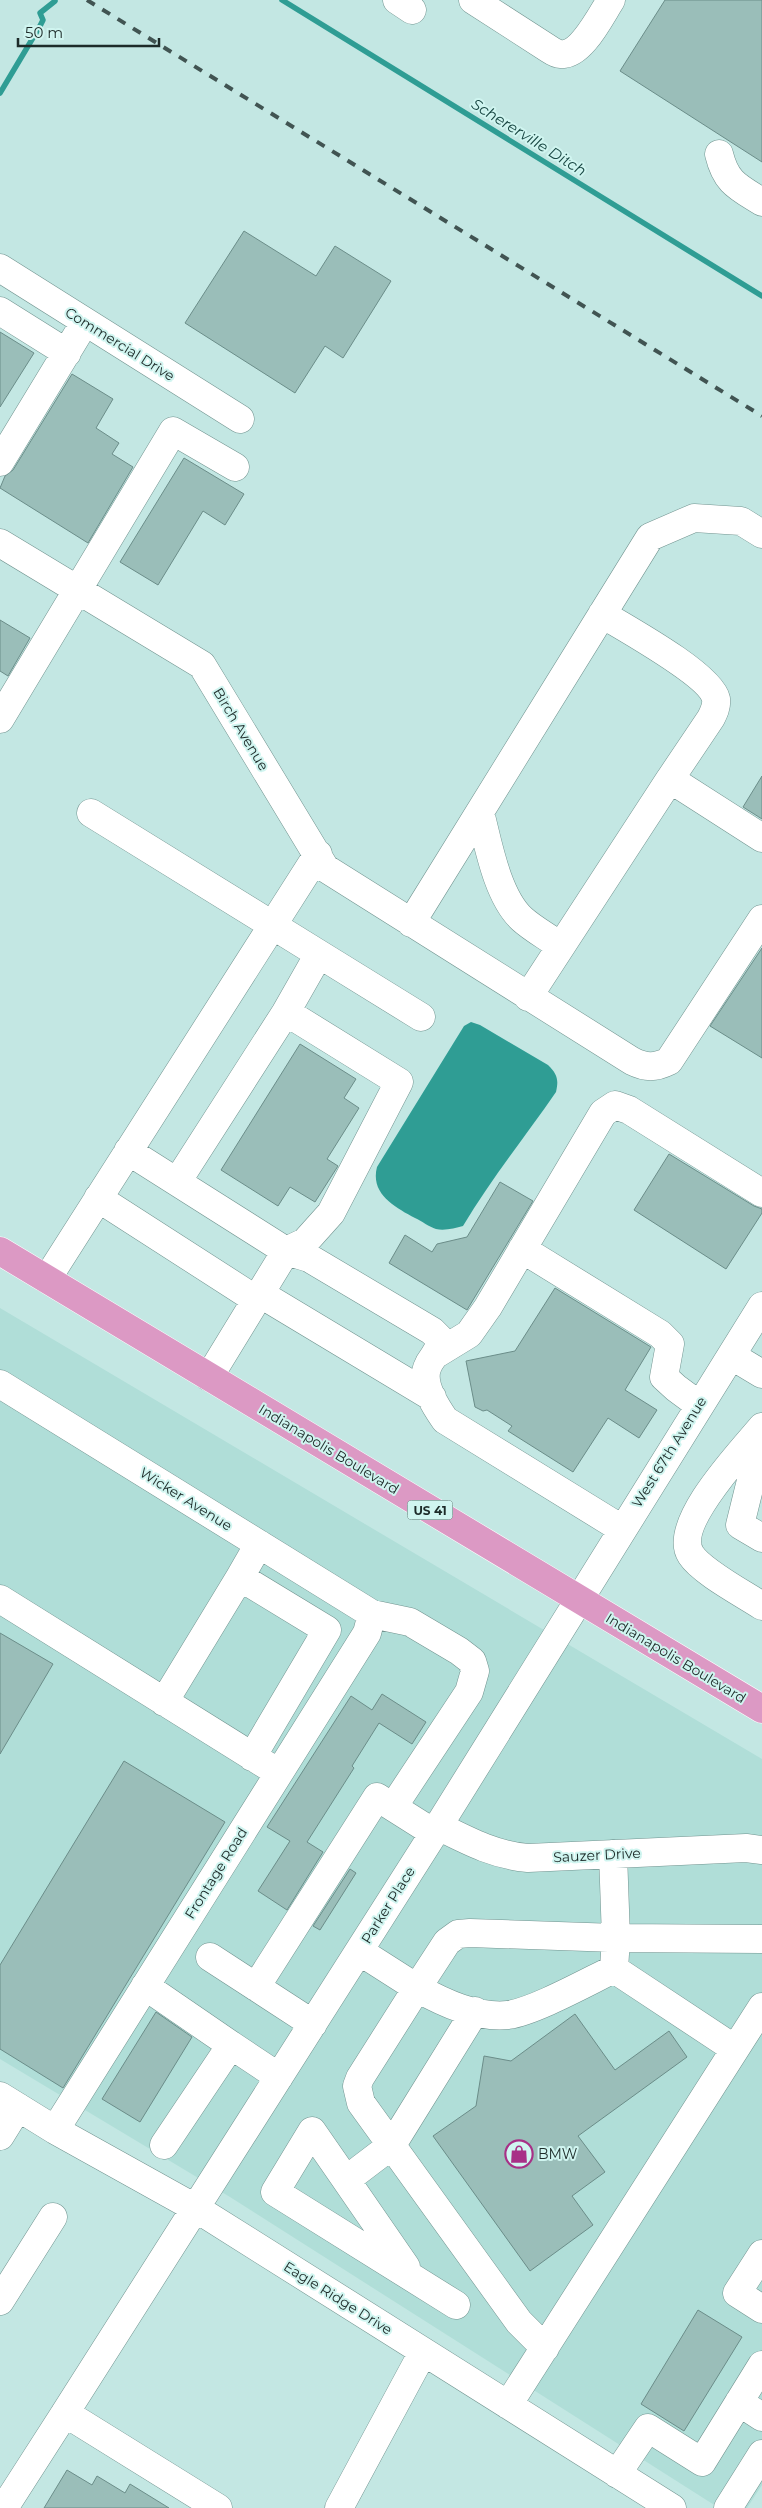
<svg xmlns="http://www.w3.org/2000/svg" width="762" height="2508" viewBox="0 0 762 2508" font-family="Montserrat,sans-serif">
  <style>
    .built { fill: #b0ded8 }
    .water { fill: #2f9d94 }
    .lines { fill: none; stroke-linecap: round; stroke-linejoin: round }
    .stream { stroke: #2f9d94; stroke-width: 5.5 }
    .building { fill: #9abeb9; stroke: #6b8d89 }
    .minor-casing { stroke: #729490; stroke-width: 29 }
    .highway-casing { stroke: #fff; stroke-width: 29 }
    .minor { stroke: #fff; stroke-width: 28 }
    .highway { stroke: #dc99c4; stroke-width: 28 }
    .rail { stroke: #415452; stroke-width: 4; stroke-dasharray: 9 9; stroke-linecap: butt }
    .labels { text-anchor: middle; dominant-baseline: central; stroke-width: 4; stroke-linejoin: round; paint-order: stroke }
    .shield { fill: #d0f5f0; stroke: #536865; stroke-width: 1 }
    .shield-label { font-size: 12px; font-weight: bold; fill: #1d2b29 }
    .street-label { font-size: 14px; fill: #1d2b29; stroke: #d0f5f0 }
    .poi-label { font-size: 14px; fill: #1d2b29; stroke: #d0f5f0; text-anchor: start }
    .water-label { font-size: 15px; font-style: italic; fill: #1a4844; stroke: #d0f5f0 }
  </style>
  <rect width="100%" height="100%" fill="#c3e7e3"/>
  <path class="built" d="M0,1308L762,1759V2485L747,2508H719L230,2197L0,2059Z"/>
  <path class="water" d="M471,1022L480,1025L548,1065C557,1074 559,1079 556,1092C525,1137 491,1179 463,1226C455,1228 445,1231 436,1229C429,1227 422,1221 415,1218C395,1207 370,1194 377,1167L464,1026Z"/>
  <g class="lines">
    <path class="stream" d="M282,0L762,296
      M0,93L40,26L43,20L40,13L55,1"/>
  </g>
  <path class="building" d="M665,0H762V162L620,71Z
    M244,231L316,276L335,246L391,281L343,358L325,346L295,393L185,323Z
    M0,332L34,353L0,407Z
    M72,374L113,399L96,428L119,443L112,454L133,467L88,543L0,488L5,476L13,470Z
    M184,458L244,494L225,525L203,511L158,585L120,562Z
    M0,620L30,638L8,676L0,671Z
    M762,776V819L743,807Z
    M762,948V1058L710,1026Z
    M300,1044L356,1079L344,1098L359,1108L327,1159L338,1166L315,1202L290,1187L278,1206L221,1170Z
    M669,1154L754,1206L762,1209V1213L726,1269L634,1210Z
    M500,1182L533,1201L467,1310L389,1263L405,1235L432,1252L437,1244L467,1237Z
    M555,1288L651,1347L625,1390L657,1410L639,1438L608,1418L573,1472L508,1431L512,1426L487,1410L483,1411L475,1407L466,1361L515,1351Z
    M0,1633L53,1664L0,1754Z
    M382,1694L426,1722L412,1744L379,1723L352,1766L354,1768L307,1842L323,1852L287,1910L258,1891L290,1841L267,1827L351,1696L372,1710Z
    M124,1761L225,1822L63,2088L0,2049V1965Z
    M350,1869L356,1873L320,1930L313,1926Z
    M156,2012L192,2037L140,2122L102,2099Z
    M575,2014L615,2070L669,2031L687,2057L578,2136L605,2172L572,2196L593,2225L530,2271L433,2136L476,2106L484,2056L511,2061Z
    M698,2310L742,2337L684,2431L641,2404Z
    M67,2470L92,2485L97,2476L125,2493L130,2484L169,2508H44Z"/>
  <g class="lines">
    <g class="minor-casing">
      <path id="minor" d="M397,0L412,10
        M473,0L549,49C552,51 557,54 560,54C581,57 601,15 611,0
        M719,154C726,183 738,187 762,202
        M0,268L240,419
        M0,311L67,353
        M0,462L85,322
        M0,543L202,665L325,868L632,1061C646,1068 655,1068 669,1061L762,919
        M602,614C625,628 711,675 716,699C717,706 714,712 711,718L670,779
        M0,719L173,431L235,467
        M480,812C488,843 497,896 522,919C533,929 548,937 560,946
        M91,813L319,954
        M411,923L650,537L694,518L741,521L762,534
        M528,997L670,779L762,838
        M286,1012L319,954L421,1017
        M128,1151L286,1251L305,1242L331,1213L399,1082L286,1012L177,1182
        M98,1198L255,1299
        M522,1249L660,1334L670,1344L664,1377L676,1388L699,1405
        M47,1279L318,854
        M259,1293L432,1397
        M438,1353L469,1334L488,1307L603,1113L615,1105L629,1110L762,1193
        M732,1356L762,1374
        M209,1377L286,1251L309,1258L432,1331L441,1340C438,1356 431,1356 427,1368C421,1385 436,1407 445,1420L622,1529
        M0,1384L372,1614L410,1622L459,1651L472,1661L475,1671L469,1692L393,1807
        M762,1427C743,1450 671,1525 691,1555C702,1572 744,1594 762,1606
        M762,1436L740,1525L762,1538
        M0,1599L279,1773
        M164,1702L240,1577
        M252,1757L327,1630L240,1577L259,1544
        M438,1826C468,1841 494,1855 528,1858L746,1848L762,1850
        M613,1854L616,1938L762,1939
        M359,1951L417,1988L360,2078L357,2086L361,2103L519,2322L545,2348
        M210,1957L313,2024
        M614,1969L616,1938L470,1933L458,1934L447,1942L417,1988C444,2003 476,2018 508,2015C535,2011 587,1982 614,1969L735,2049
        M145,1986L231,2045L164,2145
        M256,1987L377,1797L434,1833
        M231,2045L279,2077
        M0,2096L55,2130L197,2209L672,2508
        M55,2130L367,1633L372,1614
        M0,2136L18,2107
        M346,2180L406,2267
        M762,2254L737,2293L762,2309
        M0,2301L53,2217
        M456,2305L275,2192L312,2131L346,2180L392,2145L475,2011
        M739,2402L762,2417
        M508,2405L762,2007
        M617,2474L648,2428L702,2462L762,2365
        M4,2508L65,2413
        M218,2508L65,2413L434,1833L762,1306
        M339,2508L423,2352
        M728,2508L762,2454"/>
    </g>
    <g class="highway-casing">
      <path id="highway" d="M0,1251L762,1709"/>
    </g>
    <use href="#minor" class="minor"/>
    <use href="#highway" class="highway"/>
    <path class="rail" d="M87,0L762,416"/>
  </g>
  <defs>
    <g id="shop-ring" transform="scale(1.4375)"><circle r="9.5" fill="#d0f5f0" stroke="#a83087" stroke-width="1.5"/><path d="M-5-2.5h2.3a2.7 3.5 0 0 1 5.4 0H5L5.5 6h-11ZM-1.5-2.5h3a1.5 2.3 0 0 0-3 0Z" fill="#a83087"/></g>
  </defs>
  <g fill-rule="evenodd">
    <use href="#shop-ring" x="519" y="2154"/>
  </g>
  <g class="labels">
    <rect class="shield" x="407.5" y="1500.5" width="45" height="19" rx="4"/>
    <g class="shield-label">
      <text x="430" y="1510">US 41</text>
    </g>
    <g class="street-label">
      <text transform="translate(120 344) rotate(32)">Commercial Drive</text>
      <text transform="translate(241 729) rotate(59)">Birch Avenue</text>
      <text transform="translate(329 1449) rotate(31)">Indianapolis Boulevard</text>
      <text transform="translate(669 1452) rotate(-58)">West 67th Avenue</text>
      <text transform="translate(186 1499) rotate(32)">Wicker Avenue</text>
      <text transform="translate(676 1658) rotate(31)">Indianapolis Boulevard</text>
      <text transform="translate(597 1855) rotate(-3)">Sauzer Drive</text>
      <text transform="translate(216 1873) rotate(-58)">Frontage Road</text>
      <text transform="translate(388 1905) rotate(-58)">Parker Place</text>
      <text transform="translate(338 2298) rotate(32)">Eagle Ridge Drive</text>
    </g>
    <g class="poi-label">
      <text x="538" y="2154">BMW</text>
    </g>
    <g class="water-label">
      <text transform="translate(529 137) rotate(32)">Schererville Ditch</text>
    </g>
  </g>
  <path d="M18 38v8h141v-8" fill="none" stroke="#1d2b29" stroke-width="2.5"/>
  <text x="25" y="38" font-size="15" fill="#1d2b29" stroke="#d0f5f0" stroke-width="4" paint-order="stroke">50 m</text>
</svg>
